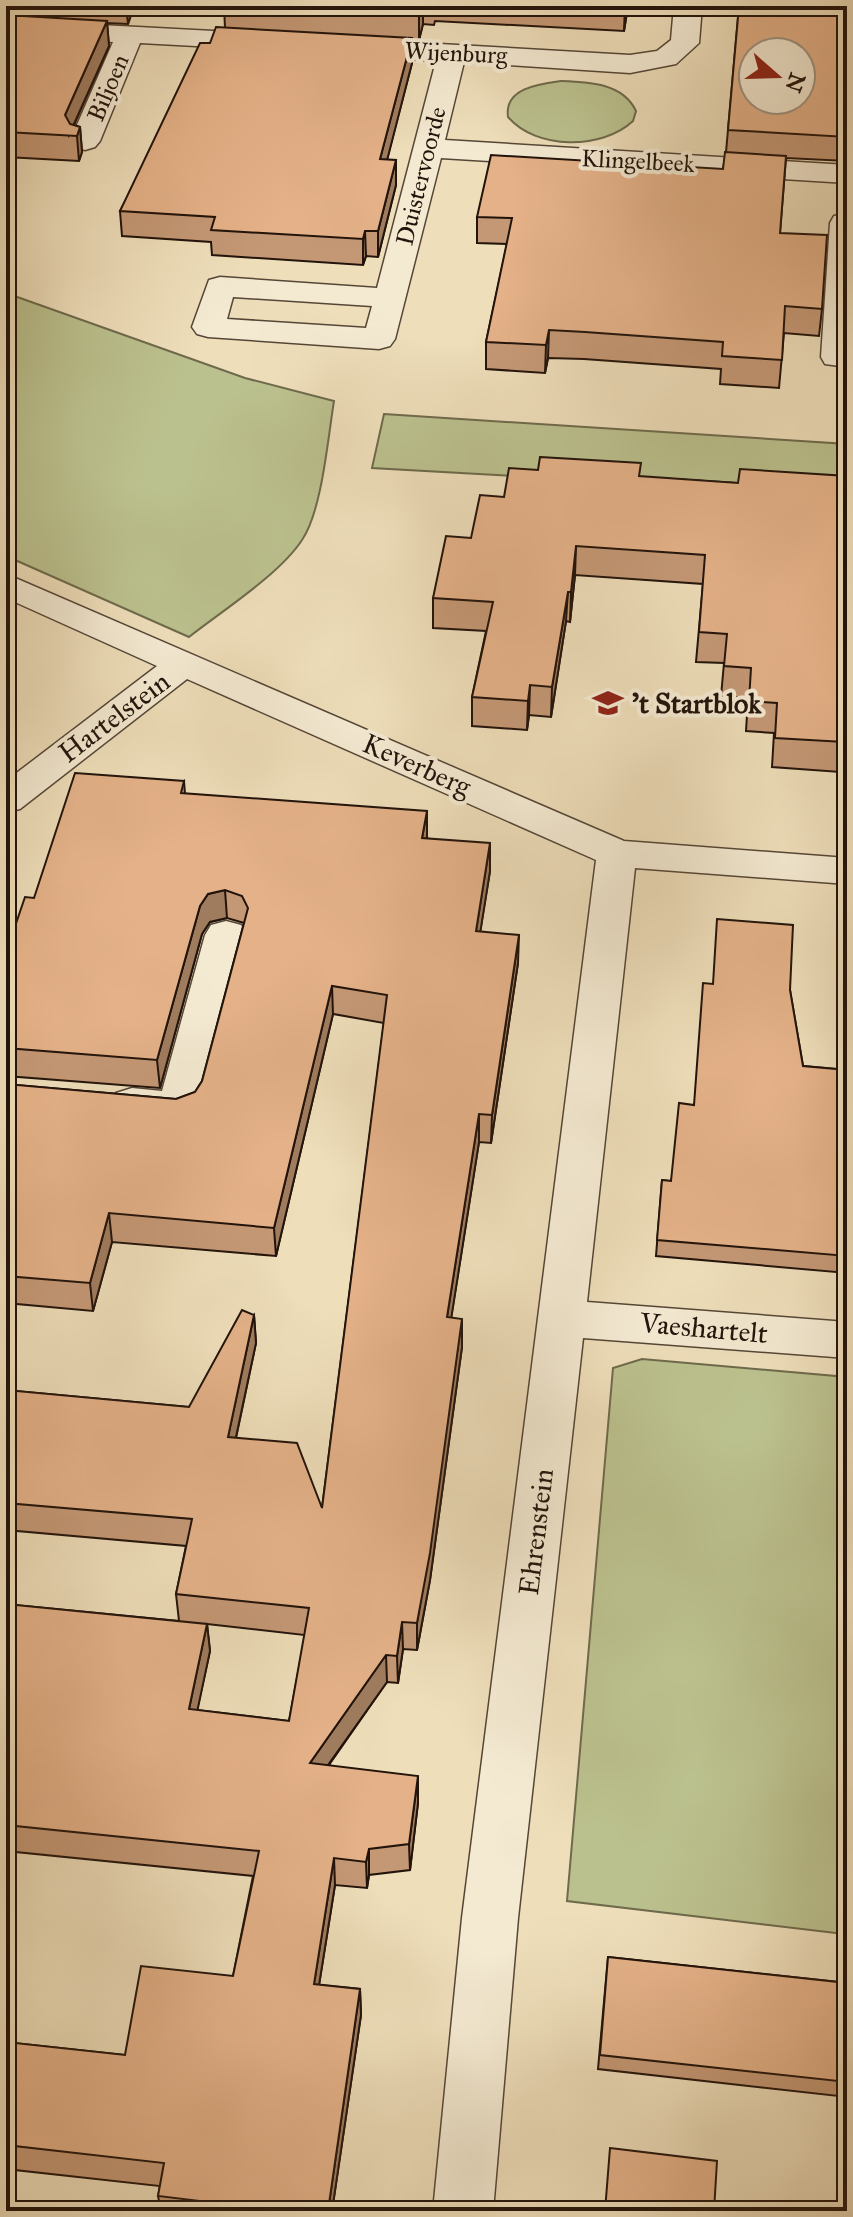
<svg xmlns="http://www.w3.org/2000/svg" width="853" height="2217" viewBox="0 0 853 2217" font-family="'IM FELL Great Primer',serif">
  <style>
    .green { fill: #bbc18e; stroke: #6e6a4c; stroke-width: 2 }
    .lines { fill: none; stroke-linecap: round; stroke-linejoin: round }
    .minor-casing { stroke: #554637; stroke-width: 3 }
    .minor { fill: #f4ead2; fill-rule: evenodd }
    .wall { fill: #c49875; stroke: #22130b; stroke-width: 2; fill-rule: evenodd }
    .shaded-wall { fill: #a07c5f; stroke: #22130b; stroke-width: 2 }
    .building { fill: #e4b188; stroke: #22130b; stroke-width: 2; fill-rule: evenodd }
    .labels { text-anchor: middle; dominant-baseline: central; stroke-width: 8; stroke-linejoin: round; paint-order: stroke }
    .far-street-label { font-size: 24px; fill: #22130b; stroke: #f4ead2 }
    .poi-label { font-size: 28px; font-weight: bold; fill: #22130b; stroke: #f4ead2; text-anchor: start }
    .street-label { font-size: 28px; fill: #22130b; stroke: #f4ead2 }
  </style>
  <rect width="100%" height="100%" fill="#eedeba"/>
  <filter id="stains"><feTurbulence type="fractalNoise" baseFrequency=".0025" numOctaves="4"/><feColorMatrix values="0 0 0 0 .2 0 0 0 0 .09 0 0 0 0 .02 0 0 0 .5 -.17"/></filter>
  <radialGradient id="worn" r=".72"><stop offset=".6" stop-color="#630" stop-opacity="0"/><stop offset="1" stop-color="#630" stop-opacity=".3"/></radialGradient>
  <path class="green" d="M561,81C589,82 623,83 636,111L633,121C602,150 536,150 508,117C504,88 539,84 561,81Z
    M6,293L245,378L334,401C328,437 322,511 302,540C280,574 222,611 189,637L6,556Z
    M384,414L847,444V495L372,468Z
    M642,1359L847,1377V1932L844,1934L567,1901L613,1368Z"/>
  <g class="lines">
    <g class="minor-casing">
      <path id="minor" d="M674,6H702L699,43L676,64L630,73L464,62L445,140L847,165V183L441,158L395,339L390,346L379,349L208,337L197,334L192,327L209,280L220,277L377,288L436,61L352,55L342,53L338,47L342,41L352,39L630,55L657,51L671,40ZM233,297L372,306L366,328L227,319Z
        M6,20L271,34L281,36L285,42L281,48L271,50L140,43L100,141L95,147L85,150L75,147L70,141L113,42L6,36Z
        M845,214L847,367L825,364L821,357L830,223L834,216Z
        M6,574L624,841L847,858V884L635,868L587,1302L847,1322V1358L583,1338L518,1918L493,2211H433L462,1918L596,860L187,679L20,809L6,812V781L157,666L6,598Z
        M226,921L241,925L247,935L201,1108L195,1119L179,1124L116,1115L110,1104L116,1093L132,1088L162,1091L205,935L211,925Z"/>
    </g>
    <use href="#minor" class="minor"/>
  </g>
  <path class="wall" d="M6,6H134L128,24L107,23L109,46L74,125L80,127L82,152L79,161L6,157Z
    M224,6H628L624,31L435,21L434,25L423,24L419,40H412V63L387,159L396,185L378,257L366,256L363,265L212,255L211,242L122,236L120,211L210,43L225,28Z
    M739,6H847V161L786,158L780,233L822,309L819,336L784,333L779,388L720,384L721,369L584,359L548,358L545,373L486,369V342L507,244L477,243V217L723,169L726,152Z
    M847,476V737H844L840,772L772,767L774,733L746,731L748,698L721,696L724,663L696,662L703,584L575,575L570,622L566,621L551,717L529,715L527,730L472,726V697L486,631L433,628V598L471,538L504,497L640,477L738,483Z
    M184,781L185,794L427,838L490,871L480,932L518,963L491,1143L479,1142L451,1318L462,1347L430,1580L417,1650L403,1649L398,1683L387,1682L329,1765L418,1803L410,1870L369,1875L367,1888L335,1885L319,1985L360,1989L361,2015L332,2211H161L158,2196L160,2186L6,2169V2042L125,2055L233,1976L253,1876L6,1851V1604L179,1621L176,1594L186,1546L6,1530V1390L189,1407L254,1315L256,1343L236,1438L322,1508L384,1023L333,1014L276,1256L112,1242L93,1311L6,1303V1084L176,1099L195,1092L202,1081L244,923L227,918L210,922L202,934L160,1088L6,1076V953L34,898ZM207,1624L305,1635L289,1721L197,1710L210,1651Z
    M790,990L803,1066L847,1070V1273L656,1256L662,1180L671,1181L694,1105Z
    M608,1957L847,1983V2097L598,2069Z"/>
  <path class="shaded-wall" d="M126,6H134L128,24Z
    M421,6H423V24L419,40V15Z
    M625,6H628L624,31Z
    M107,21L109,46L69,135L65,115Z
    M412,38V63L381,184L380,159Z
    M80,127L82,152L79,161L77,136Z
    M396,160V185L378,257V231Z
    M365,231L366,256L363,265V239Z
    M549,330L548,358L545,373L546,345Z
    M576,546L575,575L570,622L571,592Z
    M568,592L566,621L551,717L552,687Z
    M6,611L9,639L6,648Z
    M530,685L529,715L527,730L528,701Z
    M427,811V839L422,838Z
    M490,843V871L476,959V931Z
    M225,890L227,918L210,922L202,934L160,1088L157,1060L200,906L208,894Z
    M519,935L518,963L491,1143L492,1115Z
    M332,986L333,1014L276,1256L274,1228Z
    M479,1114V1142L447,1345V1317Z
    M109,1213L112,1242L93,1311L90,1283Z
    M254,1315L256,1343L230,1465L228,1437Z
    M462,1319V1347L430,1580L417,1650V1623Z
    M402,1622L403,1649L398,1683L397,1656Z
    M207,1624L210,1651L192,1736L189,1709Z
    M386,1655L387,1682L311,1789L310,1763Z
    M418,1776V1803L410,1870L409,1844Z
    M369,1849V1875L367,1888L366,1862Z
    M334,1858L335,1885L315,2010L314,1984Z
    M360,1989L361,2015L332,2211H328Z"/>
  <path class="building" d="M247,6H421L419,15Z
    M739,6H847V137L728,130ZM753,52H801V100H753Z
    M6,15L107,21L65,115L70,124L80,127L77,136L6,132Z
    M216,27L412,38L380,159L396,160L378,231H365L363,239L211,230L215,217L120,211L200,43H210Z
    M725,152L786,156L780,233L827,235L822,309L785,306L782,360L722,356L723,342L585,332L549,330L546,345L486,342L512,218L477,217L491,155L723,169Z
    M540,457L641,463L639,476L738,483L740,469L847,476V707H845L844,742L775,738L777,703L749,701L751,668L724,666L727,634L699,632L705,555L576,546L571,592H568L552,687L530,685L528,701L472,697L493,602L433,598L446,536L471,538L480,495L504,497L509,468L538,470Z
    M75,773L184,781L181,793L427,811L422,838L490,843L476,931L519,935L492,1115L479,1114L447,1317L462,1319L430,1553L417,1623L402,1622L397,1656L386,1655L310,1763L418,1776L409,1844L369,1849L366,1862L334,1858L314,1984L360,1989L328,2211H215L217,2203L158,2196L164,2163L6,2145V2042L125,2055L141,1966L233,1976L259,1851L6,1825V1604L207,1624L189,1709L289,1721L309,1608L176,1594L192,1519L6,1503V1390L189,1407L242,1310L254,1315L228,1437L297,1443L322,1508L387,995L332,986L274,1228L109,1213L90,1283L6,1276V1084L176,1099L195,1092L202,1081L248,908L242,896L225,890L208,894L200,906L157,1060L6,1048V953L25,897L34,898Z
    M717,919L793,925L790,990L803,1066L847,1070V1256L657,1240L662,1180L671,1181L679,1103L694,1105L703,983L713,984Z
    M608,1957L847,1983V2082L600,2055Z
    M610,2148L717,2161L714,2211H605Z"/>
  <defs>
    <g id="school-bare" transform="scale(2.4)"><path d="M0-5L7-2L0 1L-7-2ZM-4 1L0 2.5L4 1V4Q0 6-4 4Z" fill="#8f2418" stroke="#f4ead2" stroke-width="2.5" paint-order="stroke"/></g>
  </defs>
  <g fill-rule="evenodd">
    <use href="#school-bare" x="608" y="703"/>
  </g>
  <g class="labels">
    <g class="far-street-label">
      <text transform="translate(456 53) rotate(3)">Wijenburg</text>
      <text transform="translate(108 88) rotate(-67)">Biljoen</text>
      <text transform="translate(638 161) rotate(3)">Klingelbeek</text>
      <text transform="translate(421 176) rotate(-76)">Duistervoorde</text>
    </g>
    <g class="poi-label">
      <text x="632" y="703">'t Startblok</text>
    </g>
    <g class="street-label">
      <text transform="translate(114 717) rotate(-37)">Hartelstein</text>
      <text transform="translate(417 765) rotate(24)">Keverberg</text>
      <text transform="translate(704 1328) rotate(5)">Vaeshartelt</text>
      <text transform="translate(536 1532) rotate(-83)">Ehrenstein</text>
    </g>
  </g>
  <rect width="853" height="2217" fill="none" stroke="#eedeba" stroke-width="32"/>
  <rect x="8" y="8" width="837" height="2201" fill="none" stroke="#22130b" stroke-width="4"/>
  <rect x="16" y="16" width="821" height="2185" fill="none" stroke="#22130b" stroke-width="2"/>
  <g transform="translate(777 76) rotate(110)"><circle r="38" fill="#f4ead2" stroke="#a09482" stroke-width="2"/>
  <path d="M0-6L14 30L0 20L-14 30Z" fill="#8f2418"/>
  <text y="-12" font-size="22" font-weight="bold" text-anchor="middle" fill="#22130b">N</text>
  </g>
  <rect width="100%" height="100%" filter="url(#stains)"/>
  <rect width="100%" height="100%" fill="url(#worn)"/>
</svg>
